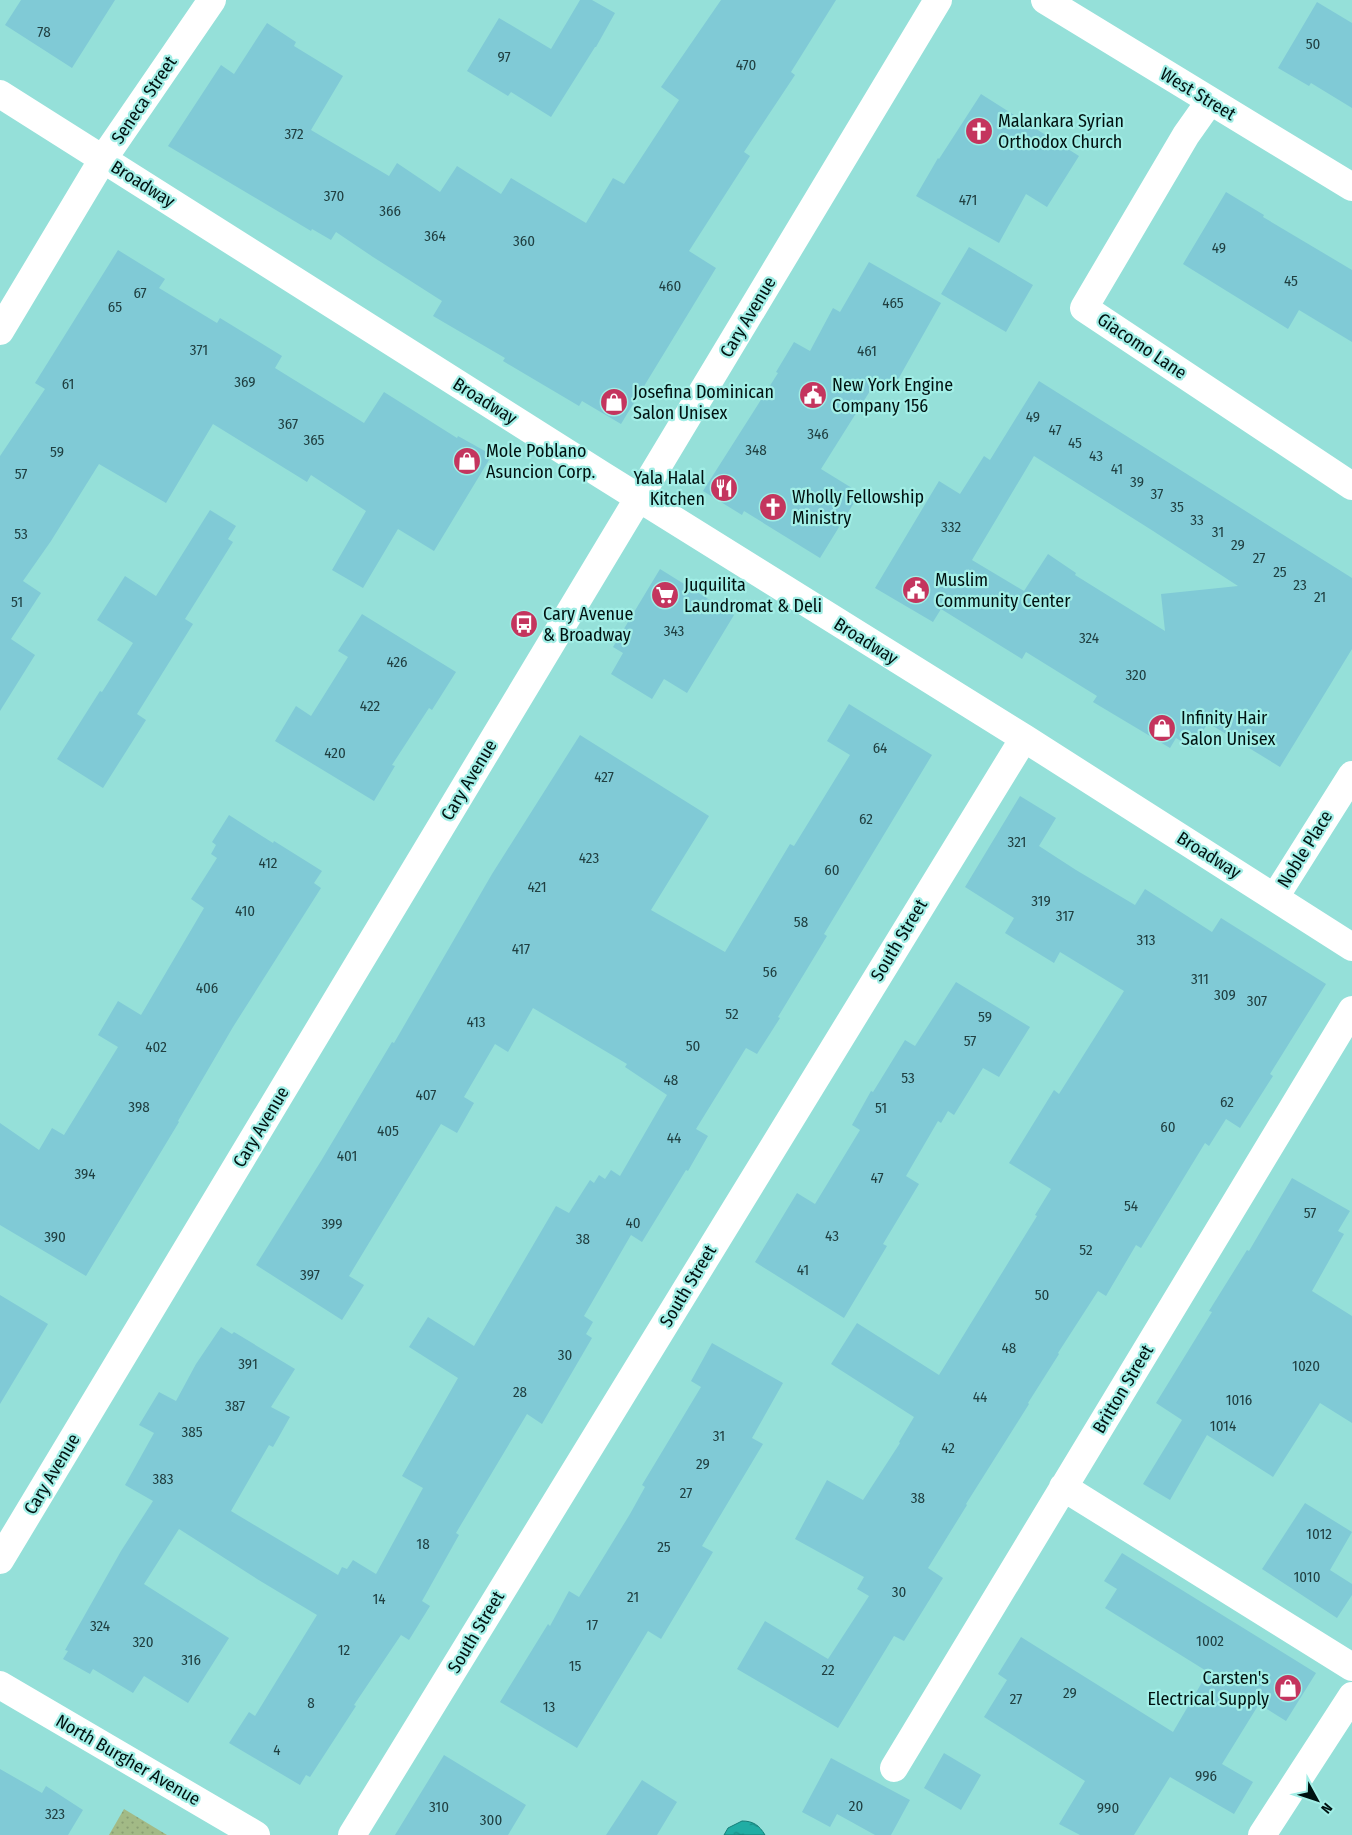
<svg xmlns="http://www.w3.org/2000/svg" width="1352" height="1835" viewBox="0 0 1352 1835" font-family="'Fira Sans Condensed',sans-serif">
  <style>
    .grass { fill: url(#grass-dots) }
    .water { fill: url(#water-ripples); stroke: #167e78 }
    .building { fill: #80cad6; fill-rule: evenodd }
    .lines { fill: none; stroke-linecap: round; stroke-linejoin: round }
    .minor { stroke: #fff; stroke-width: 28 }
    .labels { text-anchor: middle; dominant-baseline: central; stroke-width: 4.5; stroke-linejoin: round; paint-order: stroke }
    .number-label { font-size: 15px; fill: #204042 }
    .street-label { font-size: 18px; fill: #001211; stroke: #a2eee6 }
    .poi-label { font-size: 18px; fill: #001211; stroke: #a2eee6; text-anchor: start }
  </style>
  <defs>
    <pattern id="grass-dots" width="8" height="8" patternUnits="userSpaceOnUse" patternTransform="scale(1.25)"><rect width="8" height="8" fill="#a2ba86"/><path d="M2 2h.1M6 6h.1" fill="none" stroke="#8a9f73" stroke-width="1.8" stroke-linecap="round"/></pattern>
    <pattern id="water-ripples" width="26" height="14" patternUnits="userSpaceOnUse" patternTransform="scale(1.25)"><rect width="26" height="14" fill="#20ada4"/><path d="M2 4q2-2 4 0t4 0M15 11q2-2 4 0t4 0" fill="none" stroke="#1a8b84"/></pattern>
  </defs>
  <rect width="100%" height="100%" fill="#95e0d9"/>
  <path class="grass" d="M124,1809L167,1835H109Z"/>
  <path class="water" d="M742,1821C753,1821 759,1825 765,1835H724L728,1828Z"/>
  <path class="building" d="M21,0H115L72,68L5,25Z
    M580,0H592L615,13L596,47H595L551,117L511,92L508,96L467,71L499,18L551,49Z
    M721,0H836L791,72L795,75L744,152L750,156L689,251L716,268L621,424L582,401L579,406L503,361L505,358L433,316L442,301L373,257L336,232L331,240L312,229L311,231L168,146L221,65L234,74L267,23L296,42L294,46L343,76L311,130L389,176L397,163L440,192L457,166L501,194L511,178L586,223L613,178L624,184L679,100L661,87Z
    M1317,2L1352,23V108L1311,83L1309,86L1278,68Z
    M981,94L1079,156L1047,207L1026,194L999,243L916,196L938,158L939,159Z
    M1226,192L1264,215L1263,217L1352,270V342L1299,310L1288,329L1183,264Z
    M969,247L1033,285L1006,332L941,294Z
    M118,250L165,279L159,288L217,323L220,318L282,356L275,368L364,423L384,392L457,438L458,436L492,455L434,551L398,529L363,588L332,570L366,511L311,475L307,482L213,424L166,503L99,464L51,541L23,581L41,593L11,639L35,655L0,711V456L45,389L35,383Z
    M869,262L941,303L891,392L875,383L821,469L860,493L820,558L744,511L742,515L703,491L778,373L776,372L794,342L810,351L833,308L840,312Z
    M1039,381L1352,578V649L1280,767L1208,723L1192,748L1176,738L1170,748L1093,702L1097,696L1026,652L1022,659L941,609L933,622L875,588L939,481L960,494L984,456L990,460ZM1034,456L1150,529L1238,586L1161,594L1165,631L1075,575L1076,573L1048,554L1024,591L972,560Z
    M210,510L236,526L228,539L233,542L185,619L193,624L137,714L146,720L103,788L57,759L100,691L102,692L133,643L97,620L125,576L156,596Z
    M660,569L734,615L687,693L664,679L652,699L611,674L623,653L613,647Z
    M362,614L456,672L432,710L429,708L392,765L395,766L374,801L275,741L296,706L311,716L348,657L338,651Z
    M849,704L932,755L824,934L827,936L778,1017L780,1018L757,1054L746,1048L696,1129L708,1136L688,1171L686,1170L642,1242L631,1235L584,1316L593,1322L586,1334L592,1338L542,1424L527,1414L456,1533L459,1535L422,1601L430,1606L409,1640L401,1635L354,1705L356,1706L310,1777L306,1775L300,1785L229,1743L249,1712L255,1716L317,1615L257,1579L179,1529L144,1584L229,1638L188,1703L144,1676L133,1693L93,1669L90,1674L63,1659L68,1651L65,1650L121,1551L153,1501L125,1485L154,1433L139,1425L159,1392L176,1401L196,1364L221,1327L232,1334L234,1332L295,1369L271,1407L290,1417L273,1447L269,1445L231,1511L338,1575L342,1567L347,1569L353,1560L376,1574L423,1488L402,1476L458,1378L409,1347L428,1317L474,1346L556,1206L569,1213L590,1180L594,1183L599,1175L605,1179L611,1170L620,1176L667,1095L625,1067L627,1064L533,1008L508,1052L495,1044L464,1097L474,1103L457,1133L441,1124L349,1276L364,1285L342,1320L256,1265L321,1161L392,1042L394,1043L492,874L580,735L709,816L651,910L725,952L790,844L794,846L850,755L827,741Z
    M1020,796L1056,818L1039,846L1076,870L1135,905L1145,889L1212,932L1221,918L1326,984L1270,1074L1273,1076L1240,1128L1226,1119L1209,1146L1205,1143L1141,1248L1136,1245L1106,1296L1098,1291L1058,1353L1059,1354L1028,1403L1029,1404L966,1504L967,1505L928,1568L943,1578L904,1641L894,1636L838,1728L737,1669L765,1621L828,1659L869,1596L857,1589L864,1577L795,1539L827,1480L863,1500L900,1443L899,1442L914,1417L831,1364L857,1323L939,1375L1037,1216L1035,1215L1051,1189L1009,1163L1054,1090L1059,1094L1124,991L1060,952L1054,963L1005,933L1014,918L965,887Z
    M229,815L273,843L274,841L322,871L314,883L321,888L233,1027L178,1121L179,1122L86,1276L0,1225V1123L39,1150L52,1128L64,1135L118,1047L98,1035L118,1001L141,1015L204,908L191,899L217,858L211,854L216,845L212,842Z
    M956,982L1030,1027L999,1077L983,1068L954,1115L948,1111L941,1123L938,1121L906,1176L919,1184L883,1244L887,1246L844,1318L755,1262L797,1193L815,1204L860,1130L852,1125L871,1091L873,1092L905,1040L915,1046Z
    M1292,1178L1350,1211L1338,1231L1344,1234L1312,1291L1352,1316V1423L1320,1403L1273,1477L1207,1435L1170,1500L1143,1484L1182,1420L1156,1403L1212,1312L1209,1311L1247,1250L1249,1251Z
    M0,1295L48,1324L0,1404Z
    M712,1343L783,1383L752,1438L763,1444L702,1546L713,1552L661,1639L648,1631L577,1748L500,1702L548,1624L550,1626L569,1591L579,1597L630,1514L645,1487L642,1485L701,1387L691,1381Z
    M1305,1503L1352,1532L1330,1570L1352,1584V1595L1337,1618L1262,1569Z
    M1122,1553L1316,1673L1286,1721L1259,1704L1222,1764L1253,1782L1234,1814L1170,1777L1134,1835H1080L1059,1824L1085,1781L984,1717L1007,1680L998,1674L1021,1637L1173,1732L1208,1672L1105,1608L1117,1589L1104,1581Z
    M944,1753L981,1775L961,1810L924,1788Z
    M444,1755L526,1805L508,1835H395Z
    M831,1758L910,1800L891,1835H875L837,1814L830,1827L802,1812Z
    M0,1769L42,1793L46,1786L83,1810L68,1835H0Z
    M642,1780L677,1802L657,1835H606Z"/>
  <g class="lines">
    <path class="minor" d="M1045,0L1352,187
      M0,94L602,475L1024,738L1352,947
      M1210,101L1186,135L1084,308L1352,486
      M0,331L103,159L212,0
      M1275,897L1352,775
      M1063,1487L1352,1667
      M0,1560L938,0
      M0,1685L256,1835
      M894,1768L1352,1010
      M352,1835L1024,738
      M1262,1835L1352,1696"/>
  </g>
  <defs>
    <g id="church-disc" transform="scale(1.4375)"><circle r="9.5" fill="#c4355e" stroke="#a2eee6"/><path d="M-1.2-6h2.4v3.5h3.3v2.4h-3.3V6h-2.4V-.1h-3.3v-2.4h3.3Z" fill="#fff"/></g>
    <g id="civic-disc" transform="scale(1.4375)"><circle r="9.5" fill="#c4355e" stroke="#a2eee6"/><path d="M-.6-6.5H3V-4.5H.6V-3L4-1V1h2V6H-6V1h2V-1L-.6-3ZM-1.2 2.5V6h2.4V2.5Z" fill="#fff"/></g>
    <g id="shop-disc" transform="scale(1.4375)"><circle r="9.5" fill="#c4355e" stroke="#a2eee6"/><path d="M-5-2.5h2.3a2.7 3.5 0 0 1 5.4 0H5L5.5 6h-11ZM-1.5-2.5h3a1.5 2.3 0 0 0-3 0Z" fill="#fff"/></g>
    <g id="restaurant-disc" transform="scale(1.4375)"><circle r="9.5" fill="#c4355e" stroke="#a2eee6"/><path d="M-5-6h1v4h1v-4h1v4h1v-4h1v5L-1.5 .5V6h-2V.5L-5-1ZM5-6V6H3V1.5H1.5Q1.5-4 5-6Z" fill="#fff"/></g>
    <g id="supermarket-disc" transform="scale(1.4375)"><circle r="9.5" fill="#c4355e" stroke="#a2eee6"/><path d="M-6-5.5h2.5l.6 2H6L4.5 2H-2.5L-4.4-4H-6ZM-1.5 3.2a1.3 1.3 0 1 0 .1 0ZM3 3.2a1.3 1.3 0 1 0 .1 0Z" fill="#fff"/></g>
    <g id="bus-disc" transform="scale(1.4375)"><circle r="9.5" fill="#c4355e" stroke="#a2eee6"/><path d="M-5-6H5V4H4V6H2V4H-2V6H-4V4H-5ZM-3.5-4V0h7V-4ZM-3.5 1.2v1.5H-2V1.2ZM2 1.2v1.5H3.5V1.2Z" fill="#fff"/></g>
  </defs>
  <g fill-rule="evenodd">
    <use href="#church-disc" x="979" y="131"/>
    <use href="#civic-disc" x="813" y="395"/>
    <use href="#shop-disc" x="614" y="402"/>
    <use href="#shop-disc" x="467" y="461"/>
    <use href="#restaurant-disc" x="724" y="488"/>
    <use href="#church-disc" x="773" y="507"/>
    <use href="#civic-disc" x="916" y="590"/>
    <use href="#supermarket-disc" x="665" y="595"/>
    <use href="#bus-disc" x="524" y="624"/>
    <use href="#shop-disc" x="1162" y="728"/>
    <use href="#shop-disc" x="1288" y="1688"/>
  </g>
  <g class="labels">
    <g class="number-label">
      <text x="44" y="32">78</text>
      <text x="1313" y="44">50</text>
      <text x="504" y="57">97</text>
      <text x="746" y="65">470</text>
      <text x="294" y="134">372</text>
      <text x="334" y="196">370</text>
      <text x="968" y="200">471</text>
      <text x="390" y="211">366</text>
      <text x="435" y="236">364</text>
      <text x="524" y="241">360</text>
      <text x="1219" y="248">49</text>
      <text x="1291" y="281">45</text>
      <text x="670" y="286">460</text>
      <text x="140" y="293">67</text>
      <text x="893" y="303">465</text>
      <text x="115" y="307">65</text>
      <text x="199" y="350">371</text>
      <text x="867" y="351">461</text>
      <text x="245" y="382">369</text>
      <text x="68" y="384">61</text>
      <text x="1033" y="417">49</text>
      <text x="288" y="424">367</text>
      <text x="1055" y="430">47</text>
      <text x="818" y="434">346</text>
      <text x="314" y="440">365</text>
      <text x="1075" y="443">45</text>
      <text x="756" y="450">348</text>
      <text x="57" y="452">59</text>
      <text x="1096" y="456">43</text>
      <text x="1117" y="469">41</text>
      <text x="21" y="474">57</text>
      <text x="1137" y="482">39</text>
      <text x="1157" y="494">37</text>
      <text x="1177" y="507">35</text>
      <text x="1197" y="520">33</text>
      <text x="951" y="527">332</text>
      <text x="1218" y="532">31</text>
      <text x="21" y="534">53</text>
      <text x="1238" y="545">29</text>
      <text x="1259" y="558">27</text>
      <text x="1280" y="572">25</text>
      <text x="1300" y="585">23</text>
      <text x="1320" y="597">21</text>
      <text x="17" y="602">51</text>
      <text x="674" y="631">343</text>
      <text x="1089" y="638">324</text>
      <text x="397" y="662">426</text>
      <text x="1136" y="675">320</text>
      <text x="370" y="706">422</text>
      <text x="880" y="748">64</text>
      <text x="335" y="753">420</text>
      <text x="604" y="777">427</text>
      <text x="866" y="819">62</text>
      <text x="1017" y="842">321</text>
      <text x="589" y="858">423</text>
      <text x="268" y="863">412</text>
      <text x="832" y="870">60</text>
      <text x="537" y="887">421</text>
      <text x="1041" y="901">319</text>
      <text x="245" y="911">410</text>
      <text x="1065" y="916">317</text>
      <text x="801" y="922">58</text>
      <text x="1146" y="940">313</text>
      <text x="521" y="949">417</text>
      <text x="770" y="972">56</text>
      <text x="1200" y="979">311</text>
      <text x="207" y="988">406</text>
      <text x="1225" y="995">309</text>
      <text x="1257" y="1001">307</text>
      <text x="732" y="1014">52</text>
      <text x="985" y="1017">59</text>
      <text x="476" y="1022">413</text>
      <text x="970" y="1041">57</text>
      <text x="693" y="1046">50</text>
      <text x="156" y="1047">402</text>
      <text x="908" y="1078">53</text>
      <text x="671" y="1080">48</text>
      <text x="426" y="1095">407</text>
      <text x="1227" y="1102">62</text>
      <text x="139" y="1107">398</text>
      <text x="881" y="1108">51</text>
      <text x="1168" y="1127">60</text>
      <text x="388" y="1131">405</text>
      <text x="674" y="1138">44</text>
      <text x="347" y="1156">401</text>
      <text x="85" y="1174">394</text>
      <text x="877" y="1178">47</text>
      <text x="1131" y="1206">54</text>
      <text x="1310" y="1213">57</text>
      <text x="633" y="1223">40</text>
      <text x="332" y="1224">399</text>
      <text x="832" y="1236">43</text>
      <text x="55" y="1237">390</text>
      <text x="583" y="1239">38</text>
      <text x="1086" y="1250">52</text>
      <text x="803" y="1270">41</text>
      <text x="310" y="1275">397</text>
      <text x="1042" y="1295">50</text>
      <text x="1009" y="1348">48</text>
      <text x="565" y="1355">30</text>
      <text x="248" y="1364">391</text>
      <text x="1306" y="1366">1020</text>
      <text x="520" y="1392">28</text>
      <text x="980" y="1397">44</text>
      <text x="1239" y="1400">1016</text>
      <text x="235" y="1406">387</text>
      <text x="1223" y="1426">1014</text>
      <text x="192" y="1432">385</text>
      <text x="719" y="1436">31</text>
      <text x="948" y="1448">42</text>
      <text x="703" y="1464">29</text>
      <text x="163" y="1479">383</text>
      <text x="686" y="1493">27</text>
      <text x="918" y="1498">38</text>
      <text x="1319" y="1534">1012</text>
      <text x="423" y="1544">18</text>
      <text x="664" y="1547">25</text>
      <text x="1307" y="1577">1010</text>
      <text x="899" y="1592">30</text>
      <text x="633" y="1597">21</text>
      <text x="379" y="1599">14</text>
      <text x="592" y="1625">17</text>
      <text x="100" y="1626">324</text>
      <text x="1210" y="1641">1002</text>
      <text x="143" y="1642">320</text>
      <text x="344" y="1650">12</text>
      <text x="191" y="1660">316</text>
      <text x="575" y="1666">15</text>
      <text x="828" y="1670">22</text>
      <text x="1070" y="1693">29</text>
      <text x="1016" y="1699">27</text>
      <text x="311" y="1703">8</text>
      <text x="549" y="1707">13</text>
      <text x="277" y="1750">4</text>
      <text x="1206" y="1776">996</text>
      <text x="856" y="1806">20</text>
      <text x="439" y="1807">310</text>
      <text x="1108" y="1808">990</text>
      <text x="55" y="1814">323</text>
      <text x="491" y="1820">300</text>
    </g>
    <g class="street-label">
      <text transform="translate(1198 94) rotate(31)">West Street</text>
      <text transform="translate(144 100) rotate(-56)">Seneca Street</text>
      <text transform="translate(143 184) rotate(32)">Broadway</text>
      <text transform="translate(748 317) rotate(-59)">Cary Avenue</text>
      <text transform="translate(1142 346) rotate(34)">Giacomo Lane</text>
      <text transform="translate(485 401) rotate(32)">Broadway</text>
      <text transform="translate(866 641) rotate(32)">Broadway</text>
      <text transform="translate(469 780) rotate(-59)">Cary Avenue</text>
      <text transform="translate(1305 849) rotate(-58)">Noble Place</text>
      <text transform="translate(1209 855) rotate(32)">Broadway</text>
      <text transform="translate(899 940) rotate(-59)">South Street</text>
      <text transform="translate(261 1127) rotate(-59)">Cary Avenue</text>
      <text transform="translate(688 1286) rotate(-59)">South Street</text>
      <text transform="translate(1123 1389) rotate(-59)">Britton Street</text>
      <text transform="translate(52 1474) rotate(-59)">Cary Avenue</text>
      <text transform="translate(476 1632) rotate(-59)">South Street</text>
      <text transform="translate(128 1760) rotate(30)">North Burgher Avenue</text>
    </g>
    <g class="poi-label">
      <text x="998" y="121">Malankara Syrian<tspan x="998" dy="21">Orthodox Church</tspan></text>
      <text x="832" y="385">New York Engine<tspan x="832" dy="21">Company 156</tspan></text>
      <text x="633" y="392">Josefina Dominican<tspan x="633" dy="21">Salon Unisex</tspan></text>
      <text x="486" y="451">Mole Poblano<tspan x="486" dy="21">Asuncion Corp.</tspan></text>
      <text x="705" y="478" text-anchor="end">Yala Halal<tspan x="705" dy="21">Kitchen</tspan></text>
      <text x="792" y="497">Wholly Fellowship<tspan x="792" dy="21">Ministry</tspan></text>
      <text x="935" y="580">Muslim<tspan x="935" dy="21">Community Center</tspan></text>
      <text x="684" y="585">Juquilita<tspan x="684" dy="21">Laundromat &amp; Deli</tspan></text>
      <text x="543" y="614">Cary Avenue<tspan x="543" dy="21">&amp; Broadway</tspan></text>
      <text x="1181" y="718">Infinity Hair<tspan x="1181" dy="21">Salon Unisex</tspan></text>
      <text x="1269" y="1678" text-anchor="end">Carsten's<tspan x="1269" dy="21">Electrical Supply</tspan></text>
    </g>
  </g>
  <g transform="translate(1317 1800) rotate(130)" stroke="#a2eee6" stroke-width="4" paint-order="stroke">
  <path d="M0-4L9 19L0 12L-9 19Z" fill="#001211"/>
  <text y="-8" font-size="14" font-weight="bold" text-anchor="middle" fill="#001211">N</text>
  </g>
</svg>
